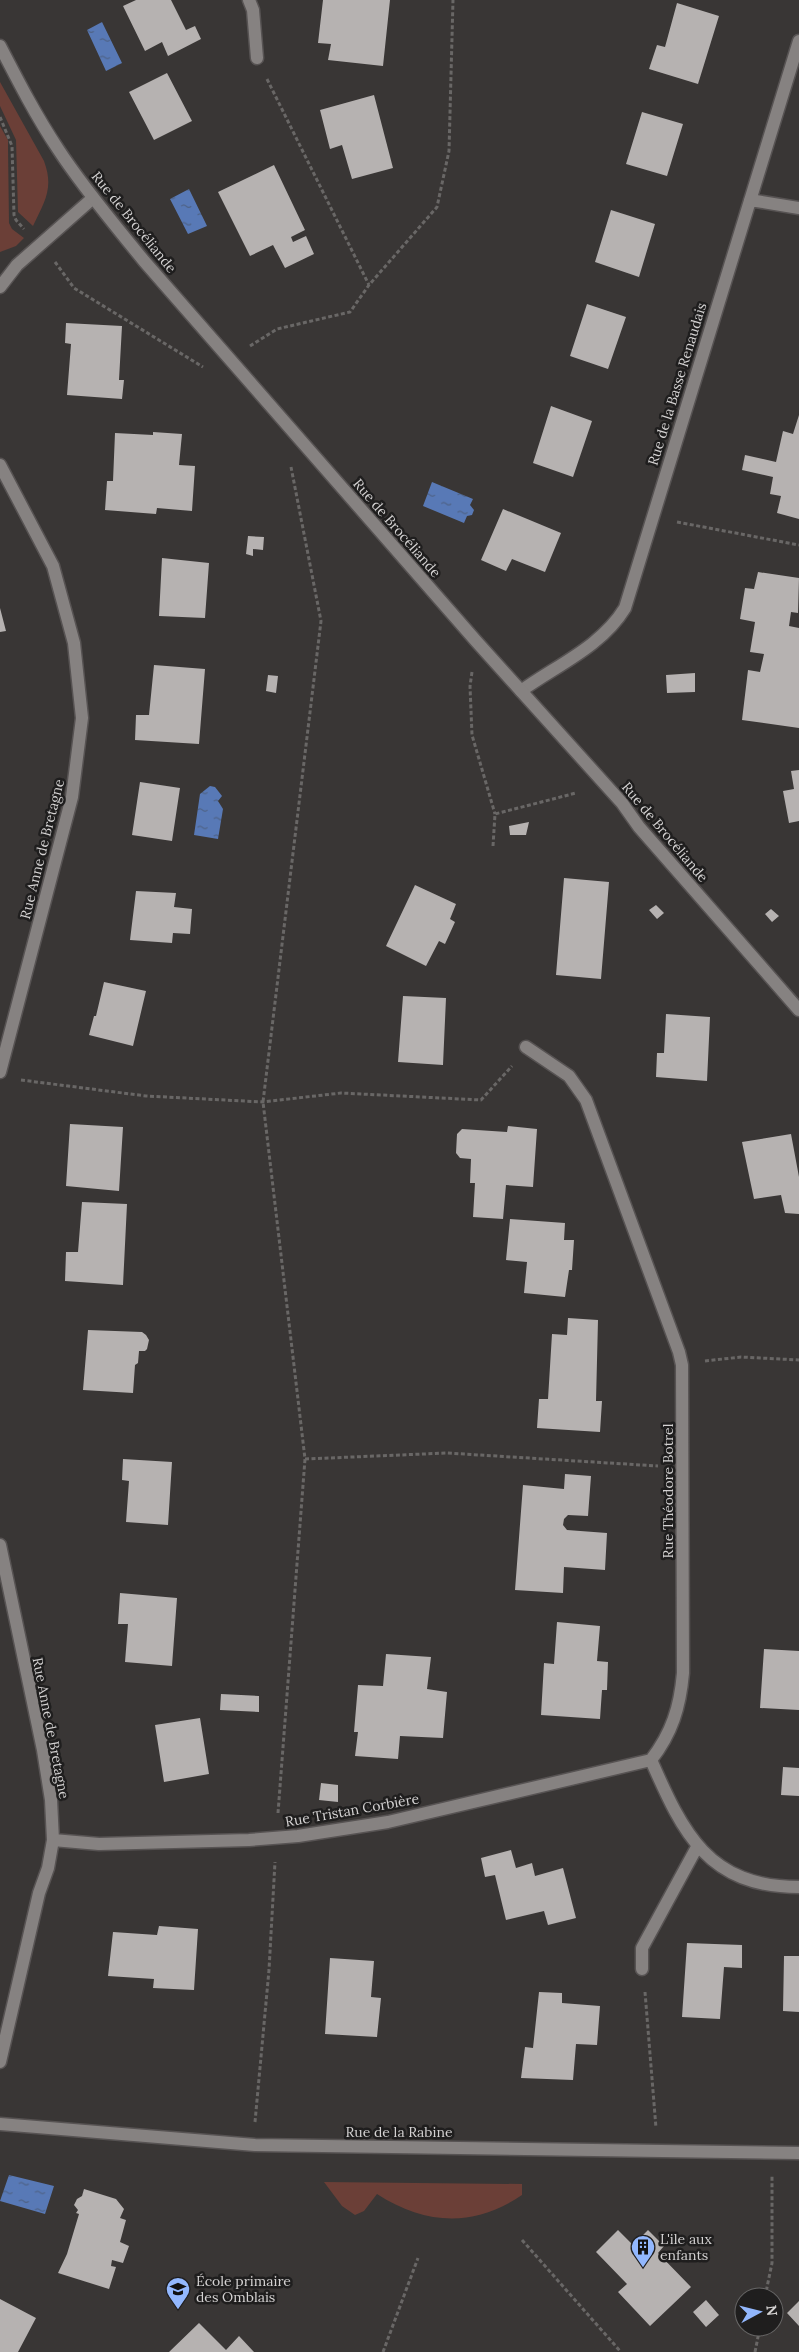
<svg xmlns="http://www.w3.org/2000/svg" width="799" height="2352" viewBox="0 0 799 2352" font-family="Lora,serif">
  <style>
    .grass { fill: #6b3f37 }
    .water { fill: url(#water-ripples) }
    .building { fill: #b6b2b1 }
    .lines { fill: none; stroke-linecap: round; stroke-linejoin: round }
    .minor-casing { stroke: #575353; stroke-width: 15 }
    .tertiary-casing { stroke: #575353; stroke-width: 15 }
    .path { stroke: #696766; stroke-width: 3; stroke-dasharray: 4 2.5; stroke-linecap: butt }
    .minor { stroke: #868281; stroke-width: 12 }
    .tertiary { stroke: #868281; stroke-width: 12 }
    .labels { text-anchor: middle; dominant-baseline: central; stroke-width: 5; stroke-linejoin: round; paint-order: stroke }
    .street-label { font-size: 14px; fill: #d4d2d2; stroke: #1f1e1e }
    .poi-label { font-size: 14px; fill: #d4d2d2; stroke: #1f1e1e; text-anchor: start }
  </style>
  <defs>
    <pattern id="water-ripples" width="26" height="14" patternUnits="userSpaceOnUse" patternTransform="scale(1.25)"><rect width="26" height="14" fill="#5879b6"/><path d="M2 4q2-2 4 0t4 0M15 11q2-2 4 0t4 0" fill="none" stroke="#4e6286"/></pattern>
  </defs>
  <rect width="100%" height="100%" fill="#393635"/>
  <path class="grass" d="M0,82L44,161C54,188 45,201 33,226L18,212L16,140L0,106Z
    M0,126L8,140V146L9,223L12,229L24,238L16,246L0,252Z
    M324,2182L522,2184V2195C474,2228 425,2225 377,2194L364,2211L355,2215L342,2206Z"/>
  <path class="water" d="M102,22L122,63L106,71L87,30Z
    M189,189L207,226L188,234L170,199Z
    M432,482L473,499L470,505L474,510L472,515L467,516L464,523L423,506Z
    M210,786L215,787L222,796L218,801L223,809L218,839L194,835L200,794Z
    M9,2175L54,2186L45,2214L0,2201Z"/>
  <path class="building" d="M136,0H171L186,30L195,26L201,39L168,56L162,42L145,51L123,6Z
    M323,0H390L383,66L328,60L331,44L318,43Z
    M677,3L719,16L698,84L649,69L657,45L665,47Z
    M167,73L192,121L154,140L129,92Z
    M374,95L393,168L352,179L342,145L330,149L320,110Z
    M642,112L683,124L667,176L626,164Z
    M274,165L305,230L291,237L293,242L306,236L314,254L285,268L273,245L250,256L218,192Z
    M611,210L655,224L639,277L595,262Z
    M587,304L626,317L608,369L570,356Z
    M66,323L122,326L119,380H124L122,399L67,395L71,344L65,343Z
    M551,406L592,421L573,477L533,463Z
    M799,415V519L777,513L781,496L770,494L773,477L742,470L745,455L776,462L783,431L793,434Z
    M153,432L182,434L179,465L195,466L192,511L157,508L156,514L105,510L107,481H113L115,433L153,435Z
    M503,509L561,533L545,572L512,559L506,571L481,560Z
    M248,536L264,537L263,550L253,549V556L246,554Z
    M162,558L209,563L205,618L159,616Z
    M758,572L799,578L798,613L791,612L789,626L799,628V728L742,720L748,670L760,672L764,654L750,652L755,622L740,619L745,588L754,589Z
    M0,608L6,631L0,632Z
    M154,665L205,669L199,744L135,740L136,715H149Z
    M695,673V692L667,693L666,675Z
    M268,675L278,676L276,693L266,691Z
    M799,770V821L789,823L783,791L794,789L791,771Z
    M140,782L180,788L172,841L132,835Z
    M529,822L526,835H510L509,826Z
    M564,878L609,882L601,979L556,975Z
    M415,885L456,904L450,919L455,922L445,944L439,941L426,966L386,946Z
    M136,891L176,893L174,907L192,909L190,934L173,933L172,943L130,940Z
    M656,905L664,913L657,919L649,910Z
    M771,909L779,916L772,922L765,914Z
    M104,982L146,991L133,1046L89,1035L94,1016H96Z
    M403,996L446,998L443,1065L398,1062Z
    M666,1014L710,1017L707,1081L656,1077L657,1053H664Z
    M70,1124L123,1127L119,1191L66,1186Z
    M508,1126L537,1129L533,1187L506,1185L503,1219L473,1217L475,1183H470L471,1159L460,1158L456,1153L457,1134L462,1129L507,1132Z
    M791,1134L799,1177V1214L785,1213L781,1195L754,1199L742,1142Z
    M82,1202L127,1204L123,1285L65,1281L66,1252H78Z
    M510,1219L565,1223L564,1240H574L572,1270H569L565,1297L524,1293L527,1262L506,1260Z
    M568,1318L598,1320L596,1401H602L600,1432L537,1428L539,1399H548L552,1334L567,1335Z
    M88,1330L142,1332L146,1335L149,1340L147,1349L145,1351H139L138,1363L135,1365L133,1393L83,1390Z
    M123,1459L172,1462L168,1525L126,1522L129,1481L122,1480Z
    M565,1474L591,1476L588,1516L568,1515L564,1519L563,1525L567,1530L607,1533L605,1570L564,1567L563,1593L515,1590L523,1485L564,1489Z
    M120,1593L177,1598L172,1666L125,1662L128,1624H118Z
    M557,1622L600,1626L597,1661L608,1662L607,1690H602L600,1719L541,1715L544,1663L554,1664Z
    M764,1649L799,1651V1710L760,1708Z
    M386,1654L431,1657L427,1689L447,1692L443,1738L400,1736L398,1759L355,1756L358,1732H354L358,1685L383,1686Z
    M221,1694L259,1696V1712L220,1710Z
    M200,1718L209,1774L164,1782L155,1725Z
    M783,1767L799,1768V1796L781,1795Z
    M321,1783L338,1785V1802L319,1800Z
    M511,1850L516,1868L532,1863L535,1876L563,1868L576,1918L548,1925L544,1911L506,1920L495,1875L485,1877L481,1858Z
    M159,1926L198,1929L194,1990L153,1988L154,1979L108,1976L113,1932L157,1935Z
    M687,1943L742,1945V1968L724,1967L720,2019L682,2017Z
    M784,1956H799V2012L783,2011Z
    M330,1958L374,1961L371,1997L381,1998L377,2037L325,2034Z
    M539,1992L562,1993V2003L600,2006L597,2045L576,2044L573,2080L521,2078L525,2047L533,2048Z
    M84,2189L116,2199L124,2209L120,2218L126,2220L120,2242L129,2246L123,2263L112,2260L111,2266L116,2267L109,2289L58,2273L67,2254L79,2214L76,2213L78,2210L74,2205L77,2199L82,2196Z
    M618,2230L633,2245L648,2230L664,2246L658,2253L691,2287L650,2326L618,2292L627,2284L596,2252Z
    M0,2299L36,2318L18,2352H0Z
    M706,2300L719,2315L706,2327L693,2312Z
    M799,2301V2326L787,2313Z
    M199,2323L226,2350L239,2336L254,2352H169Z"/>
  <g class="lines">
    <g class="minor-casing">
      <path id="minor" d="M249,0L253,10L257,58
        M750,200L799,208
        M0,287L17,265L93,198
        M0,465L53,566L74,643L82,718L72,797L0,1072
        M521,691C557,665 601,647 625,608L799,41
        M526,1047L569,1076L586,1100L679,1352L682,1365L683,1673C680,1707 672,1733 651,1760
        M0,1545L43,1750L51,1800L53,1840L48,1868L39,1893L0,2062
        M651,1760C683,1833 708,1887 799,1887
        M53,1840L99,1844L249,1840L298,1836L388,1822L651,1760
        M642,1969V1948L697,1847
        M0,2124L255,2145L799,2153"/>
    </g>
    <g class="tertiary-casing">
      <path id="tertiary" d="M0,46C18,81 36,116 58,149C84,189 115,225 144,261L476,641L622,803L639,827L799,1010"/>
    </g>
    <path class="path" d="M267,79L369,285
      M0,117L12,146L14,215L16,220L24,229
      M55,262L74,288L203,367
      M250,346L277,329L350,312L369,285L437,207L449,151L453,0
      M677,522L799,545
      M472,672L470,686L472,735L495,814
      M493,846L495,814L576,793
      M21,1080L146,1096L263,1102L341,1093L481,1100L512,1066
      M705,1361L741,1357L799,1360
      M305,1459L447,1453L658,1466
      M278,1813L305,1459L263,1102L321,621L291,467
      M645,1992L656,2128
      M255,2122L269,1970L275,1862
      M522,2240L621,2352
      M765,2297L772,2263V2176
      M383,2352L418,2258
      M755,2352L760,2327"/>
    <use href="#minor" class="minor"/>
    <use href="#tertiary" class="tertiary"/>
  </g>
  <defs>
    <g id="building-pin" transform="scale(1.25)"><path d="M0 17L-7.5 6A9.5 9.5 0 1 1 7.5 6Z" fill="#92b7fd" stroke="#1f1e1e"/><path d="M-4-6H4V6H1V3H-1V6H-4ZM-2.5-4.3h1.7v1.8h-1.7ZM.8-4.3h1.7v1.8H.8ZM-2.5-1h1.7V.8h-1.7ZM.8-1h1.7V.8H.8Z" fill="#111"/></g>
    <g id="school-pin" transform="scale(1.25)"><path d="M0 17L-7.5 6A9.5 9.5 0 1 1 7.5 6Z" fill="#92b7fd" stroke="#1f1e1e"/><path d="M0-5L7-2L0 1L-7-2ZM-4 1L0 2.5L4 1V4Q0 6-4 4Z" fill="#111"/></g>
  </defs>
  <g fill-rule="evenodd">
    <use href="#building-pin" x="643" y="2247"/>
    <use href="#school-pin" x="178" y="2289"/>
  </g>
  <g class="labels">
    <g class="street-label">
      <text transform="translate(134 222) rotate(51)">Rue de Brocéliande</text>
      <text transform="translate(677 384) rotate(-73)">Rue de la Basse Renaudais</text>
      <text transform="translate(397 528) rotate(49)">Rue de Brocéliande</text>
      <text transform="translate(665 832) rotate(50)">Rue de Brocéliande</text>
      <text transform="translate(42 849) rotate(-76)">Rue Anne de Bretagne</text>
      <text transform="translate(668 1491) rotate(-90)">Rue Théodore Botrel</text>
      <text transform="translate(51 1728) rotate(79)">Rue Anne de Bretagne</text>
      <text transform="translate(352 1810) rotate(-10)">Rue Tristan Corbière</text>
      <text x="399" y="2132">Rue de la Rabine</text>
    </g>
    <g class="poi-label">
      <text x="660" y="2239">L'ile aux<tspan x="660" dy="16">enfants</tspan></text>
      <text x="196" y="2281">École primaire<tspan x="196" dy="16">des Omblais</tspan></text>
    </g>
  </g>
  <g transform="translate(759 2312) rotate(83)"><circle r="24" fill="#1f1e1e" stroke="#676666"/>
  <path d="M0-4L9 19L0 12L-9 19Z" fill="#92b7fd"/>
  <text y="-8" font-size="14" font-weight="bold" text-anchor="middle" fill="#d4d2d2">N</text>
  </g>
</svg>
